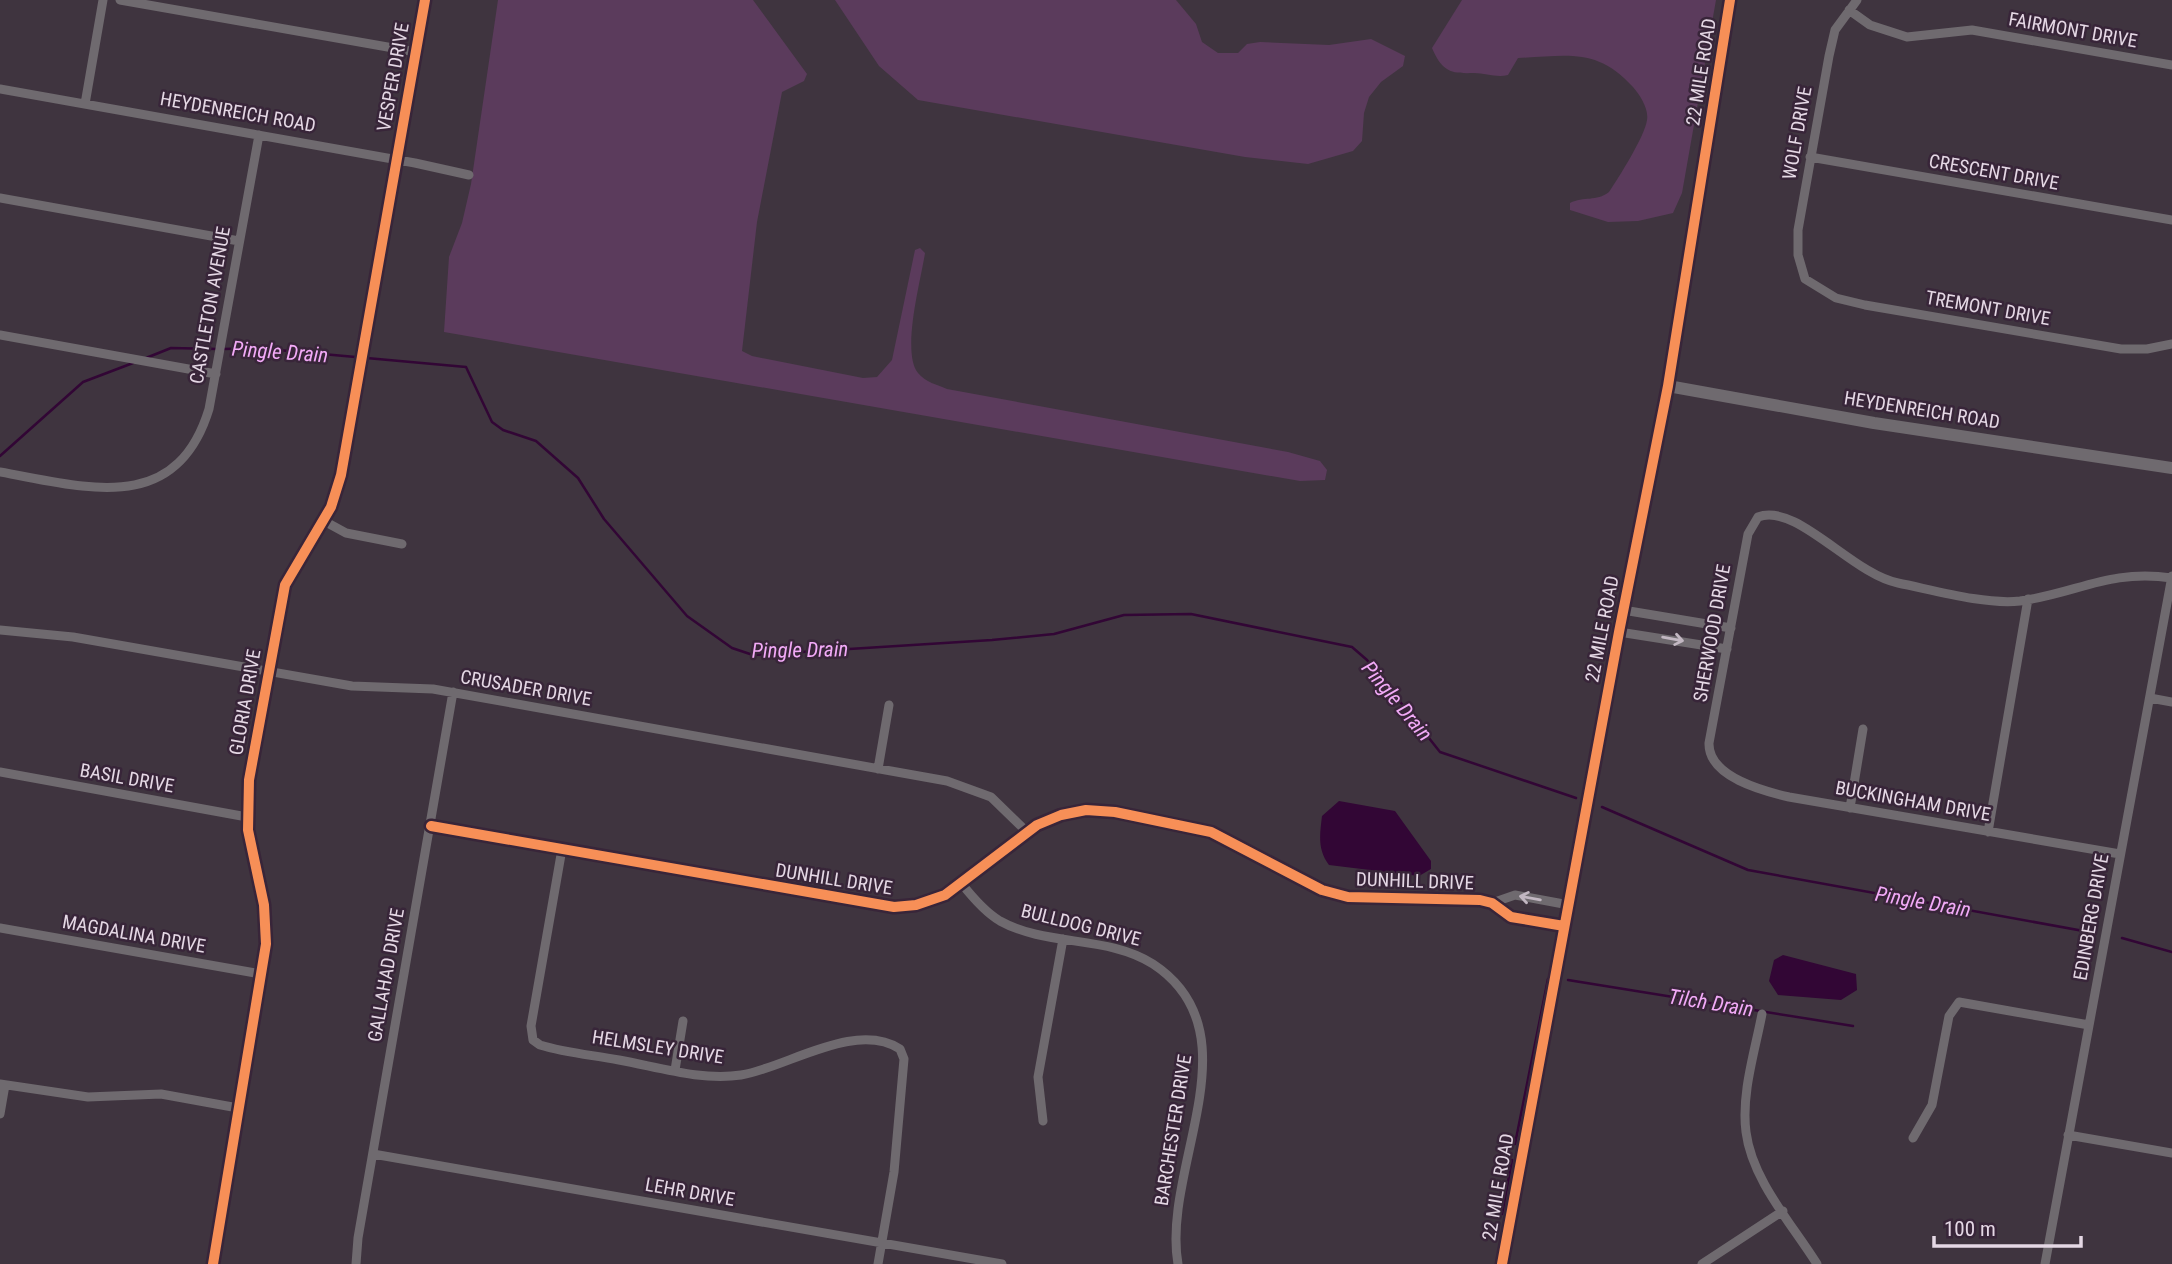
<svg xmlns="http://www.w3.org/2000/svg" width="2172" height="1264" viewBox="0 0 2172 1264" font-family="'Roboto Condensed',sans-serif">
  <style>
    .green { fill: #5b3b5c }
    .water { fill: #320635 }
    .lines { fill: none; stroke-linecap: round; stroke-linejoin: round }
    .stream { stroke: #320635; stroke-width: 2.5 }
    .minor { stroke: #6f6a6f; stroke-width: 9 }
    .tertiary { stroke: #6f6a6f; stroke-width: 12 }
    .cycleway-casing { stroke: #382539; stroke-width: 15 }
    .cycleway { stroke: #f78f57; stroke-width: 10 }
    .oneway { stroke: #c2b7c2 }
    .labels { text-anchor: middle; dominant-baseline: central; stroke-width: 5; stroke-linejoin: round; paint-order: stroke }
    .street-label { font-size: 19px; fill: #e5d8e5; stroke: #382539 }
    .water-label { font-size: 21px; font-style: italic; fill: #f2aaf7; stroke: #382539 }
  </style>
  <rect width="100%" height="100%" fill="#3f343f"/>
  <path class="green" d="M498,0H753L807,74L804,81L782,92L757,222L742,351L752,356L863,378L877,377L892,360L915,250L920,248L925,253C921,280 901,352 918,373C925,382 938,385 947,389L1288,452L1320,461L1327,470L1325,480L1300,481L444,332L449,257L462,223L471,184Z
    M835,0H1176L1196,24L1202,42L1218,53H1238L1247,44L1260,42L1329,45L1371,39L1405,56L1403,66L1381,82L1369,97L1364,113L1362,141L1353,151L1308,164L1245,157L918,100L879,66Z
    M1462,0H1716L1682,193L1673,213L1638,221L1608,222L1570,210V203C1584,196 1596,202 1609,192C1619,177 1645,136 1647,120C1649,109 1640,95 1633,87C1597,47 1567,56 1518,58L1508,75C1496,78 1486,73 1474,73C1450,74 1442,71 1432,48Z"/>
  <path class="water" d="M1339,801L1395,811L1431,861V869L1419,876L1329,865C1317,849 1320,834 1322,816Z
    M1783,955L1856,974L1857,990L1841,1000L1778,995L1769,981L1774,960Z"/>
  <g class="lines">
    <path class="stream" d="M224,349L256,348L466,367L492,422L503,430L536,441L578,478L604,519L687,616L732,648L753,655L992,640L1054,634L1124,615L1191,614L1352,647L1367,660L1440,752L1576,798
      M146,358L171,348L218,349
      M0,456L83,382L133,363
      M1602,807L1748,870L2089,932
      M2122,938L2172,952
      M1568,980L1853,1026
      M1515,1144L1548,979
      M1502,1214L1512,1160"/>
    <path class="minor" d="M120,0L416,52
      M1857,0L1835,30L1829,56L1798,230V255L1805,279L1836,298L1865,305L2121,349H2147L2172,344
      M1849,10L1870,25L1907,37L1972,30L2172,65
      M0,89L415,163L469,175
      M85,104L103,0
      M1810,157L2172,220
      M0,198L239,241
      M0,335L216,374
      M0,472C85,487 176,517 209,409L259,135
      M324,521L346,533L402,544
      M1623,610L1731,628
      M0,630L73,637L352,686L433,689L947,781L991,797L1027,832
      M1619,632L1727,649
      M2150,698L2172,702
      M878,769L889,705
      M0,772L247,817
      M1850,808L1863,729
      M431,826L894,907L916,905L945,895L1037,825L1061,815L1086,810L1115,812L1211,832L1322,890L1348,897L1480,900L1492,903L1511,917L1564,926
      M1988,832L2028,599
      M562,849L531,1026L533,1040L540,1045C566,1053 593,1055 619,1060C658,1067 701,1081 741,1075C786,1068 855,1020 900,1049L904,1059L894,1172L878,1264
      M2120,854L1789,797C1763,791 1708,777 1709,743L1748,534L1758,517C1796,502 1852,574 1898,583C1933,590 1985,605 2020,601C2078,593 2109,569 2172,578
      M962,884C973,898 985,912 1000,921C1047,947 1108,935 1153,964C1258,1033 1161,1168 1178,1264
      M1492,903L1515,895L1569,905
      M0,928L261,974
      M1762,1014C1755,1051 1741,1094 1746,1132C1752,1180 1792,1224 1817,1264
      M675,1070L683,1021
      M0,1084L88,1097L161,1094L238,1108
      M0,1114L5,1085
      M1043,1121L1038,1077L1063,939
      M2068,1135L2172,1153
      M1913,1138L1932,1105L1949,1016L1959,1002L2089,1025
      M373,1154L1002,1264
      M213,1264L266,944L264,905L248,830L249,780L285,585L331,507L341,475L425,0
      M356,1264L358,1238L453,692
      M1702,1264L1783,1211
      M2045,1264L2172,576"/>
    <path class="tertiary" d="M1668,386L1874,423L2172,468
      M1502,1264L1619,632L1668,386L1730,0"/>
    <g class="cycleway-casing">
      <path id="cycleway" d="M431,826L894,907L916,905L945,895L1037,825L1061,815L1086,810L1115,812L1211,832L1322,890L1348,897L1480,900L1492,903L1511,917L1564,926
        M213,1264L266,944L264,905L248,830L249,780L285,585L331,507L341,475L425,0
        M1502,1264L1619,632L1668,386L1730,0"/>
    </g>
    <use href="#cycleway" class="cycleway"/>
  </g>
  <defs><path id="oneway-shaft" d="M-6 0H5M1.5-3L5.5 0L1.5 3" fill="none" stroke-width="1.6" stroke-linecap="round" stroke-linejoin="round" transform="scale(1.75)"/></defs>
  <g class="oneway">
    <use href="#oneway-shaft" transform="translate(1673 639) rotate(10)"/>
    <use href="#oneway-shaft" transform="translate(1530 898) rotate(-170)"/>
  </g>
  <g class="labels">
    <g class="street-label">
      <text transform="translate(2073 30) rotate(10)">FAIRMONT DRIVE</text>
      <text transform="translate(1701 72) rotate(-81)">22 MILE ROAD</text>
      <text transform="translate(393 77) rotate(-80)">VESPER DRIVE</text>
      <text transform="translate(238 112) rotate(10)">HEYDENREICH ROAD</text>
      <text transform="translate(1797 133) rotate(-80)">WOLF DRIVE</text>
      <text transform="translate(1994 172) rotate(10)">CRESCENT DRIVE</text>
      <text transform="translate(210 305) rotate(-80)">CASTLETON AVENUE</text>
      <text transform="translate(1988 308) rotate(10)">TREMONT DRIVE</text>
      <text transform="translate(1922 410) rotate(9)">HEYDENREICH ROAD</text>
      <text transform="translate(1602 629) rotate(-79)">22 MILE ROAD</text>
      <text transform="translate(1712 633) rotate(-80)">SHERWOOD DRIVE</text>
      <text transform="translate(526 688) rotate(10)">CRUSADER DRIVE</text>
      <text transform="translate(245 702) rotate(-80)">GLORIA DRIVE</text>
      <text transform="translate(127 778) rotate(10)">BASIL DRIVE</text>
      <text transform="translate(1913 801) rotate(10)">BUCKINGHAM DRIVE</text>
      <text transform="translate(834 879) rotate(9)">DUNHILL DRIVE</text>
      <text transform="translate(1415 881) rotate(2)">DUNHILL DRIVE</text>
      <text transform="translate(2091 917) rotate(-80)">EDINBERG DRIVE</text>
      <text transform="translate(1081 925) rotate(14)">BULLDOG DRIVE</text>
      <text transform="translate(134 934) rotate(10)">MAGDALINA DRIVE</text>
      <text transform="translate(386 975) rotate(-80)">GALLAHAD DRIVE</text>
      <text transform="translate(658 1047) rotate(9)">HELMSLEY DRIVE</text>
      <text transform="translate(1173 1130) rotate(-81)">BARCHESTER DRIVE</text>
      <text transform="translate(1498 1187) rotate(-80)">22 MILE ROAD</text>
      <text transform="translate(690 1192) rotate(10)">LEHR DRIVE</text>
    </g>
    <g class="water-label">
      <text transform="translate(280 352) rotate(4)">Pingle Drain</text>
      <text transform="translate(800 650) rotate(-1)">Pingle Drain</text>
      <text transform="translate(1397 701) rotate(50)">Pingle Drain</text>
      <text transform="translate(1923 902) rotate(10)">Pingle Drain</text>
      <text transform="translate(1711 1003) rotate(9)">Tilch Drain</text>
    </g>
  </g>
  <path d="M1934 1236v10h147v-10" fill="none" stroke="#e5d8e5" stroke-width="3.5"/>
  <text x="1944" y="1236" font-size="21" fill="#e5d8e5" stroke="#382539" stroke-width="5" paint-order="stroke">100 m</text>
</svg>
